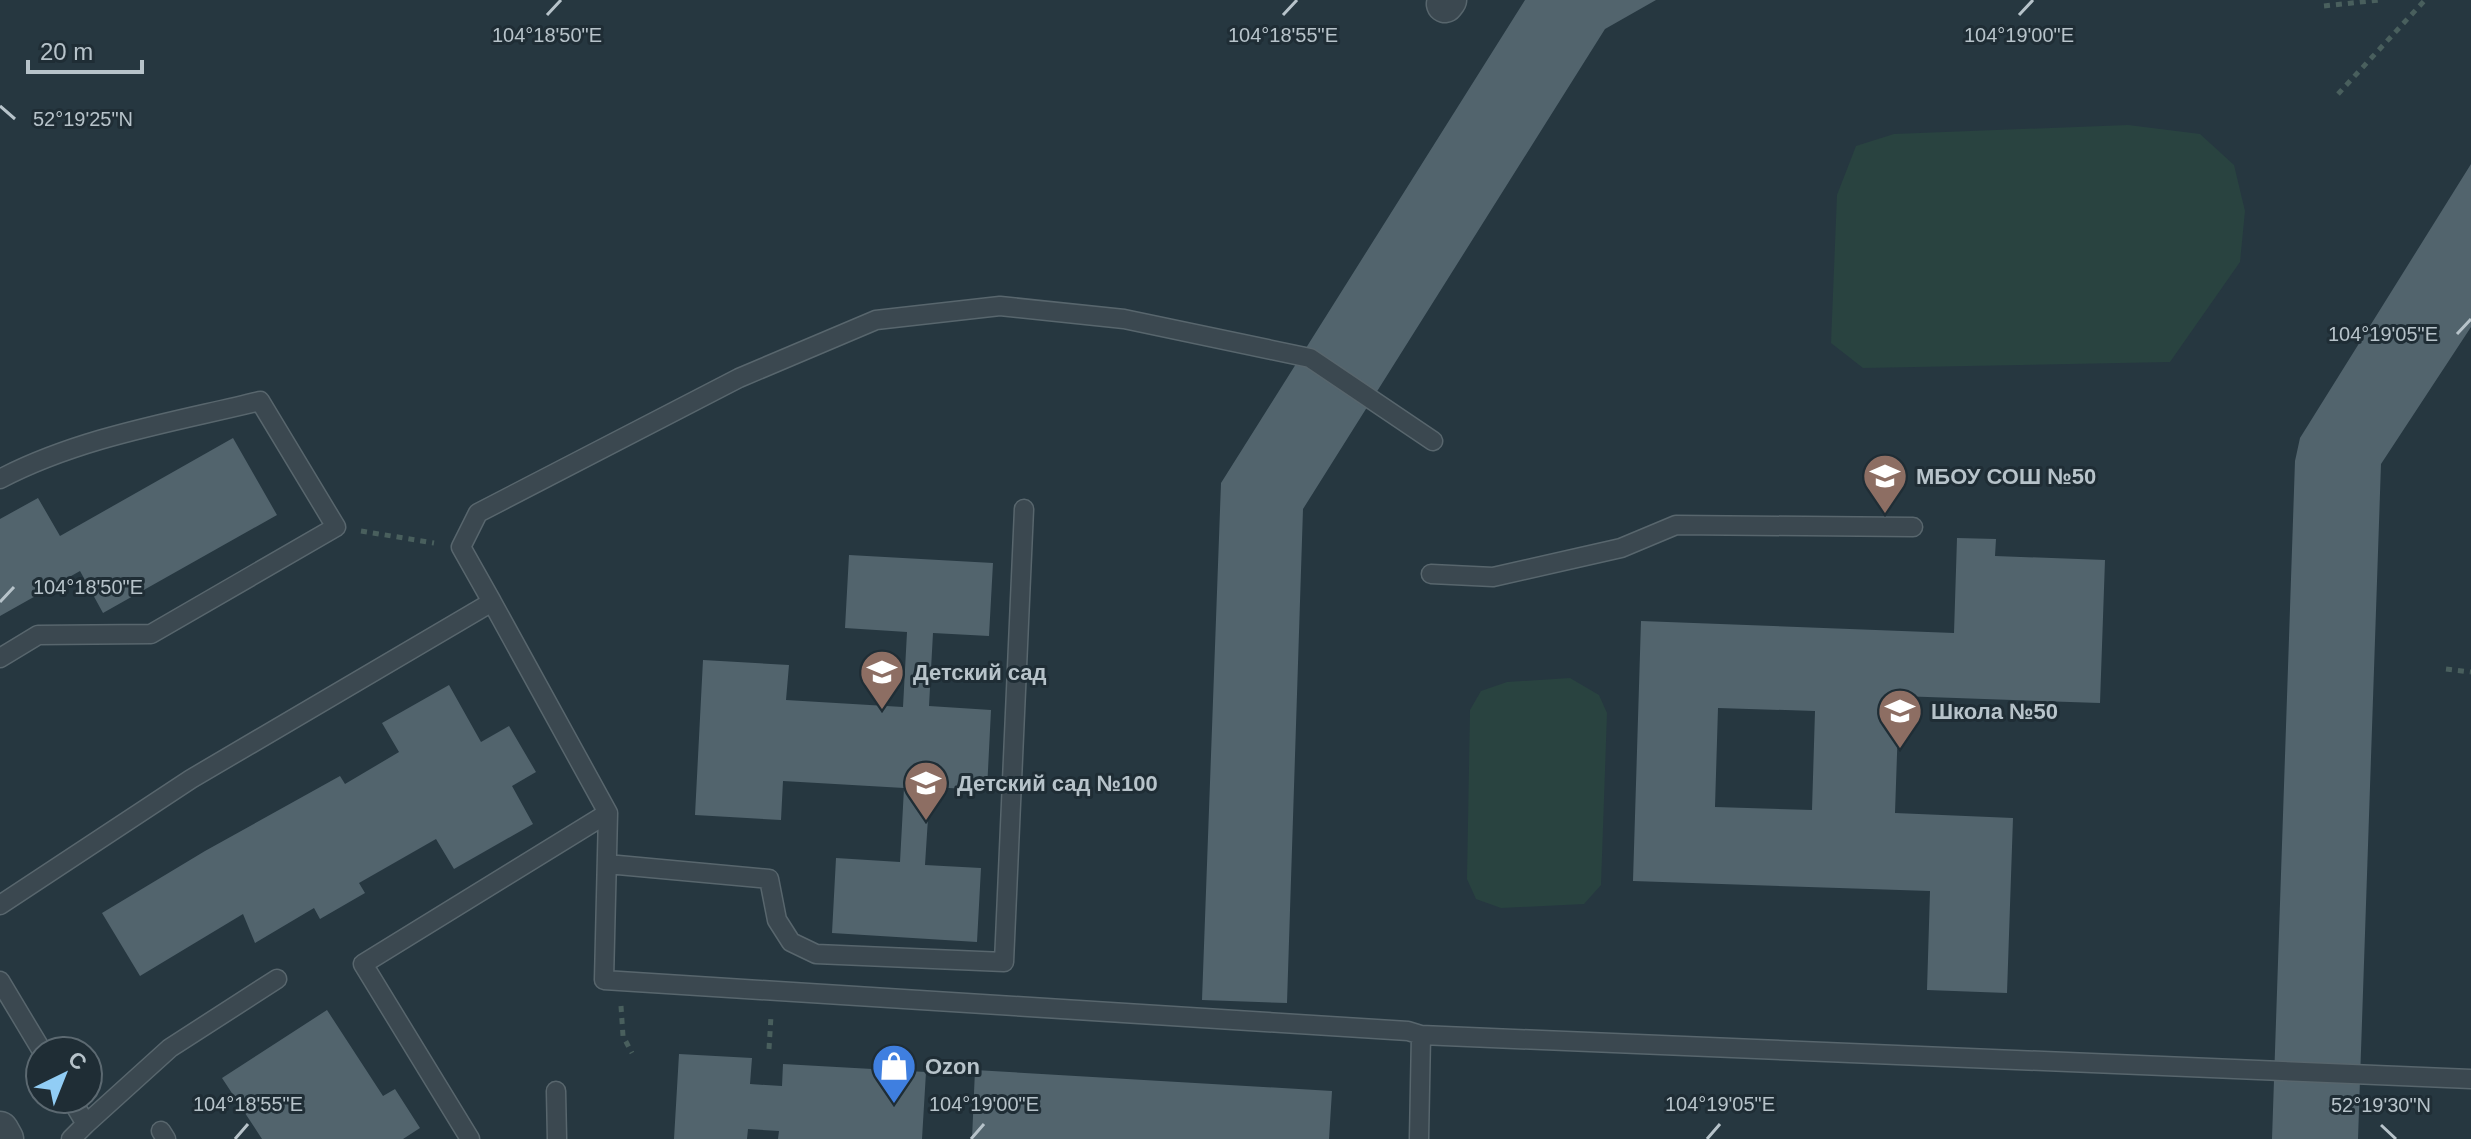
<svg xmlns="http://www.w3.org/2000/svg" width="2471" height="1139" viewBox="0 0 2471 1139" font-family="Helvetica,sans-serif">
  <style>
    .green { fill: #294340 }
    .building { fill: #52646d; fill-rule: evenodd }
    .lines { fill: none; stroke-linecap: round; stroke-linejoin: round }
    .lane-casing { stroke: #58666d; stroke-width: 21 }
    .street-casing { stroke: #58666d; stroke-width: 39 }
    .path { stroke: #495f5d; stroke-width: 5; stroke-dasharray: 6 6; stroke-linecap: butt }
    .lane { stroke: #3b4850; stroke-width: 18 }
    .street { stroke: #3b4850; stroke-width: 36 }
    .ticks { fill: none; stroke: #b7c3ca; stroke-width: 3 }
    .labels { text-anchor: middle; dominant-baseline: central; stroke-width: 6; stroke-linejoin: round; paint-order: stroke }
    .poi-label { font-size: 22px; font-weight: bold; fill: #b7c3ca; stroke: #1f2d35; text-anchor: start }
    .ticks-label { font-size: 20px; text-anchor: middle; fill: #b7c3ca; stroke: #1f2d35; stroke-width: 6; stroke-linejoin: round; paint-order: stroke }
  </style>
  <rect width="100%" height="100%" fill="#263740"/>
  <path class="green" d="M2128,125L2200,134L2234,165L2245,211L2240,262L2170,362L1863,368L1831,343L1837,195L1856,146L1894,134Z
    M1570,678L1599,695L1607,713L1601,885L1584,904L1501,908L1476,899L1467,879L1470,710L1481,691L1507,682Z"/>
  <path class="building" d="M1525,0H1656L1605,29L1303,509L1287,1003L1202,1000L1221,483Z
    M2471,164V327L2381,464L2358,1139H2272L2295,461L2300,438Z
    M233,438L277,515L103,613L80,571L0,616V519L38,498L60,536Z
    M1957,538L1996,539L1995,556L2105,560L2100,703L1899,696L1895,813L2013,818L2007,993L1927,990L1930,891L1633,881L1641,621L1954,633ZM1718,708L1815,711L1812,810L1715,807Z
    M849,555L993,563L989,636L933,633L929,706L991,710L987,790L930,787L925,865L981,868L977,942L832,933L836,858L900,862L904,788L783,781L781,820L695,815L703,660L789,665L786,700L903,707L907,632L845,628Z
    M449,685L481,742L509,726L536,772L512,786L533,824L454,869L436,839L359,883L365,893L320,919L314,908L255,943L243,914L140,976L102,913L205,851L340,776L345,784L399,752L382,723Z
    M327,1010L383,1096L395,1089L420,1128L403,1139H262L222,1078Z
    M679,1054L752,1058L750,1084L782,1086L783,1064L926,1072L922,1139H778L779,1131L748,1129L747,1139H674Z
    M975,1070L1332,1091L1329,1139H972Z"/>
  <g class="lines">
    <g class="lane-casing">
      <path id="lane" d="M0,479C80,437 174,422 260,401L336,527L151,634L38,635L0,658
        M1431,574L1493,577L1621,548L1676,525L1913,527
        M492,602L461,547L478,513L739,378L876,320L1000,306L1124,319L1310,358L1433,441
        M607,864L769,879L777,920L791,942L816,954L1004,962L1024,509
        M0,905L191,779L492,602L608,813L604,980L1408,1031L1421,1035L1419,1139
        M0,981L42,1051
        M1421,1035L2471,1079
        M556,1091L557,1139
        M71,1099L86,1124L170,1048L277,979
        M161,1131L166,1139
        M71,1139L86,1124
        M470,1139L363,964L608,813"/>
    </g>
    <g class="street-casing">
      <path id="street" d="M1445,4L1448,0
        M0,1130L5,1139"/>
    </g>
    <path class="path" d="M2324,6L2379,0
      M2338,94L2425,0
      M361,531L434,543
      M2446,669L2471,672
      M621,1006L623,1036L632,1053
      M769,1049L771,1016"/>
    <use href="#lane" class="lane"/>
    <use href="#street" class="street"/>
  </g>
  <path class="ticks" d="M547,15L561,0M1283,15L1297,0M2019,15L2033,0M0,106L15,119M2457,334L2471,319M0,602L14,587M2381,1125L2396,1139M235,1139L248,1124M971,1139L984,1124M1707,1139L1720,1124"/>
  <defs>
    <g id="school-pin" transform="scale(2.3)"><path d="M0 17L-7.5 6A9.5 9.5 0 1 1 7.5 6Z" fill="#8d6e63" stroke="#1f2d35"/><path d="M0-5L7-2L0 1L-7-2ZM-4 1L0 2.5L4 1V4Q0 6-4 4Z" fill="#fff"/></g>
    <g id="shop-pin" transform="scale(2.3)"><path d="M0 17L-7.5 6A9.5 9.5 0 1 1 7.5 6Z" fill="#3f7fe0" stroke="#1f2d35"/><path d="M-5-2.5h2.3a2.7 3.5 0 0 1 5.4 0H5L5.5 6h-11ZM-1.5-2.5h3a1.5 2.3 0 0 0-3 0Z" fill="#fff"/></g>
  </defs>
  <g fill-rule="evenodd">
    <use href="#school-pin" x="1885" y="476"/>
    <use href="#school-pin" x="882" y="672"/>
    <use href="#school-pin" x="1900" y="711"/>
    <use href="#school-pin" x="926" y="783"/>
    <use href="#shop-pin" x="894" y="1066"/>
  </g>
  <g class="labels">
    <g class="poi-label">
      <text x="1916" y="476">МБОУ СОШ №50</text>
      <text x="913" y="672">Детский сад</text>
      <text x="1931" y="711">Школа №50</text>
      <text x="957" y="783">Детский сад №100</text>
      <text x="925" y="1066">Ozon</text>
    </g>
  </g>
  <g class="ticks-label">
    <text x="547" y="42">104°18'50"E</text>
    <text x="1283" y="42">104°18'55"E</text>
    <text x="2019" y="42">104°19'00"E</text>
    <text x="83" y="126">52°19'25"N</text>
    <text x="2383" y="341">104°19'05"E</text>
    <text x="88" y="594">104°18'50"E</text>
    <text x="248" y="1111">104°18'55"E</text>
    <text x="984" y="1111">104°19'00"E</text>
    <text x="1720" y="1111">104°19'05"E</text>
    <text x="2381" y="1112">52°19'30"N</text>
  </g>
  <g transform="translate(64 1075) rotate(43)"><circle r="38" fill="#1f2d35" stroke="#5c6971" stroke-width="2"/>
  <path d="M0-6L14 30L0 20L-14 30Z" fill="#91cdf5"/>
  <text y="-12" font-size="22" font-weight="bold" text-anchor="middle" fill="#b7c3ca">С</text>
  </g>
  <path d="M28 60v12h114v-12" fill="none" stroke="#b7c3ca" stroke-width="4"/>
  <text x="40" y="60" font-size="24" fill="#b7c3ca" stroke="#1f2d35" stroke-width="6" paint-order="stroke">20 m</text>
</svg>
